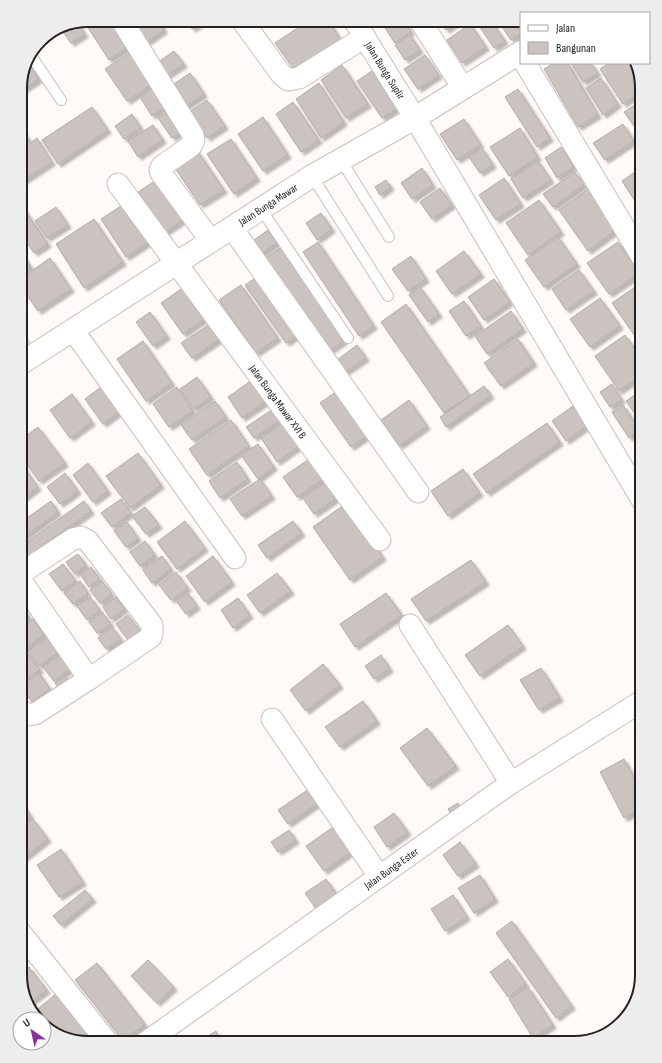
<svg xmlns="http://www.w3.org/2000/svg" width="662" height="1063" viewBox="0 0 662 1063" font-family="'Sofia Sans Condensed',sans-serif">
  <style>
    .building { fill: #cac3c0; stroke: #b2aca8; filter: url(#shadow) }
    .lines { fill: none; stroke-linecap: round; stroke-linejoin: round }
    .service-casing { stroke: #c7c0bd; stroke-width: 12 }
    .minor-casing { stroke: #c7c0bd; stroke-width: 23 }
    .tertiary-casing { stroke: #c7c0bd; stroke-width: 24 }
    .service { stroke: #fff; stroke-width: 10 }
    .minor { stroke: #fff; stroke-width: 21 }
    .tertiary { stroke: #fff; stroke-width: 22 }
    .labels { text-anchor: middle; dominant-baseline: central; stroke-width: 4; stroke-linejoin: round; paint-order: stroke }
    .street-label { font-size: 11px; fill: #242120; stroke: #fff }
    .rim { fill: none; stroke: #242120; stroke-width: 2 }
  </style>
  <defs>
    <filter id="shadow"><feDropShadow dx="3.5" dy="3.5" stdDeviation="1" flood-color="#0004"/></filter>
  </defs>
  <rect width="100%" height="100%" fill="#fffaf7"/>
  <path class="building" d="M440,21H459L446,30Z
    M476,21H491L505,41L494,48Z
    M498,21H521V33L511,40Z
    M394,22H405L411,32L395,43L385,28Z
    M305,23H330L341,40L295,71L275,43Z
    M135,24H161L164,30L147,42Z
    M189,24H200L192,29Z
    M470,24L486,47L462,63L447,40Z
    M76,25H79L85,34L71,43L64,33Z
    M88,25H119L132,44L109,60L87,26Z
    M410,35L420,50L405,60L395,45Z
    M135,49L157,81L127,101L105,69Z
    M174,51L184,64L166,76L157,63Z
    M425,55L439,75L418,89L404,69Z
    M554,63H568L598,115L578,127L544,69Z
    M571,63H591L598,73L583,82Z
    M609,63H636L642,91L623,104L600,69Z
    M29,64L39,79L20,92V84Z
    M342,65L368,104L346,118L321,80Z
    M378,67L403,104L382,118L357,81Z
    M190,73L204,94L185,107L171,86Z
    M601,78L618,104L603,115L586,88Z
    M319,83L344,122L321,138L296,99Z
    M158,85L171,103L152,116L140,97Z
    M518,89L550,138L537,147L505,97Z
    M207,100L225,126L207,138L189,112Z
    M293,102L319,140L301,152L276,114Z
    M638,103L642,109V127L637,130L624,112Z
    M92,107L108,130L58,164L42,140Z
    M173,107L187,128L172,138L158,118Z
    M132,114L141,128L124,139L115,126Z
    M263,117L288,155L263,171L238,134Z
    M464,119L481,145L457,160L440,134Z
    M623,124L634,141L605,160L593,143Z
    M153,125L163,140L138,157L128,141Z
    M20,127L28,138L20,143Z
    M520,128L538,157L509,176L490,147Z
    M37,138L52,162L20,183V150Z
    M231,139L257,178L234,194L207,154Z
    M561,147L574,167L557,178L545,158Z
    M482,148L493,165L480,173L469,157Z
    M196,149L224,190L200,205L173,165Z
    M538,161L551,180L523,198L511,179Z
    M642,167V212L622,181Z
    M422,168L433,185L412,199L401,183Z
    M575,172L584,185L553,207L543,194Z
    M504,178L521,204L496,220L479,195Z
    M156,180L183,220L164,233L137,193Z
    M386,180L391,187L380,195L375,187Z
    M591,187L619,228L588,251L559,210Z
    M440,188L452,205L432,219L420,202Z
    M539,200L561,232L528,255L506,223Z
    M127,202L152,240L126,257L101,219Z
    M20,203L48,244L34,253L20,232Z
    M56,207L68,225L47,238L35,221Z
    M321,213L332,229L317,240L306,223Z
    M94,219L123,262L84,288L56,244Z
    M268,230L277,243L259,255L250,243Z
    M558,237L577,264L544,287L525,260Z
    M318,242L374,326L359,336L303,252Z
    M618,242L640,273L609,294L587,263Z
    M282,247L344,341L326,353L263,259Z
    M20,251L31,267L20,274Z
    M464,251L481,274L452,294L436,271Z
    M411,256L426,279L408,291L392,269Z
    M50,258L71,289L38,311L20,285V279Z
    M579,270L594,291L566,310L552,289Z
    M263,273L303,331L286,343L245,285Z
    M494,279L510,302L484,320L468,297Z
    M642,282V340L639,342L612,303Z
    M187,285L209,316L183,334L161,303Z
    M241,285L278,338L256,353L219,300Z
    M420,287L439,314L428,322L409,295Z
    M600,298L620,326L590,347L570,319Z
    M464,301L481,326L466,336L449,311Z
    M406,304L470,396L444,413L381,322Z
    M511,311L523,329L487,354L475,336Z
    M150,312L167,336L153,346L136,322Z
    M210,324L220,339L192,358L181,343Z
    M20,331L26,339L20,344Z
    M625,335L642,359V375L619,391L595,356Z
    M518,339L534,363L501,386L484,363Z
    M143,341L172,383L146,401L117,359Z
    M357,345L366,358L345,372L337,360Z
    M197,377L211,397L194,409L180,389Z
    M252,380L267,401L242,418L228,397Z
    M612,384L622,400L610,407L600,392Z
    M484,386L491,395L446,427L440,417Z
    M101,387L119,412L103,424L85,399Z
    M177,387L193,411L169,427L153,404Z
    M343,387L374,431L351,447L320,403Z
    M642,390V424L626,401Z
    M72,394L92,422L70,438L50,410Z
    M409,400L427,426L399,446L381,420Z
    M215,401L226,417L192,440L181,425Z
    M623,405L640,430L629,438L612,412Z
    M573,406L587,426L566,441L552,421Z
    M273,409L280,420L254,438L246,427Z
    M231,420L249,446L207,475L189,449Z
    M286,421L302,444L277,462L261,438Z
    M547,423L560,442L487,493L473,474Z
    M38,427L65,463L39,481L20,455V440Z
    M258,444L274,467L258,479L241,455Z
    M138,453L161,485L130,508L106,476Z
    M312,457L326,477L297,497L283,477Z
    M20,462L38,487L24,498L20,493Z
    M237,462L248,479L220,498L209,481Z
    M88,463L108,491L93,502L73,475Z
    M463,469L480,493L448,516L431,491Z
    M65,473L78,491L60,504L47,487Z
    M260,479L272,496L242,516L230,499Z
    M330,479L341,495L314,514L303,498Z
    M121,499L131,513L112,527L101,513Z
    M51,501L58,512L20,540V523Z
    M84,501L91,511L27,557L20,547Z
    M345,504L383,557L350,580L313,527Z
    M145,507L159,525L146,534L132,516Z
    M20,509L25,516L20,520Z
    M185,521L205,548L177,569L157,542Z
    M293,521L302,533L267,558L258,545Z
    M127,522L138,538L126,547L114,531Z
    M145,541L155,555L140,566L130,552Z
    M78,554L86,565L75,574L66,562Z
    M162,556L171,569L152,583L143,570Z
    M213,556L232,582L205,602L186,576Z
    M471,560L486,582L426,621L411,599Z
    M63,564L76,581L62,591L49,574Z
    M91,567L100,579L89,587L81,575Z
    M176,572L188,588L171,600L159,585Z
    M277,573L291,591L260,613L247,595Z
    M80,581L88,593L73,604L64,593Z
    M102,581L112,594L100,603L90,590Z
    M188,593L197,606L186,614L177,602Z
    M386,593L402,615L355,647L340,624Z
    M90,597L100,610L87,620L77,606Z
    M116,597L125,609L111,619L103,607Z
    M238,598L250,615L233,628L221,610Z
    M20,604L30,618L20,625Z
    M102,612L111,624L97,633L89,622Z
    M128,615L140,631L128,640L116,624Z
    M33,619L44,635L25,648L20,641V629Z
    M508,625L523,646L480,676L465,655Z
    M112,627L121,639L106,649L98,638Z
    M49,636L60,651L39,666L28,651Z
    M26,651L40,670L20,684V655Z
    M64,652L75,666L54,681L43,667Z
    M381,655L390,669L374,679L365,666Z
    M323,664L340,685L306,711L290,690Z
    M541,668L560,698L539,710L520,680Z
    M39,673L50,689L32,702L20,686Z
    M65,676L69,682L60,690L55,683Z
    M363,701L377,721L340,747L325,727Z
    M427,728L456,766L428,786L400,748Z
    M624,759L642,792V809L624,818L600,772Z
    M309,789L318,803L288,824L278,810Z
    M20,801L31,816L20,824Z
    M458,803L462,809L452,816L448,809Z
    M394,813L408,832L387,847L374,827Z
    M33,819L48,839L20,861V829Z
    M642,823V842L634,828Z
    M336,825L354,850L324,871L306,846Z
    M289,830L296,840L278,852L271,842Z
    M460,842L476,864L458,876L443,855Z
    M61,849L83,882L59,897L37,865Z
    M480,875L495,899L474,913L458,888Z
    M326,879L338,896L317,910L305,893Z
    M85,890L93,899L61,925L53,916Z
    M453,895L467,917L445,931L431,909Z
    M512,921L572,1006L556,1018L496,933Z
    M508,959L526,984L508,997L490,972Z
    M148,960L174,987L157,1003L131,976Z
    M97,963L145,1024L123,1041L75,980Z
    M29,967L47,990L27,1005L20,973Z
    M528,987L553,1025L533,1038L509,999Z
    M57,993L96,1043H84L50,1032L44,1024V1019H40L34,1012Z
    M216,1031L223,1043H197Z"/>
  <g class="lines">
    <g class="service-casing">
      <path id="service" d="M32,57L61,100
        M341,160L389,237
        M312,176L388,296
        M261,209L348,338"/>
    </g>
    <g class="minor-casing">
      <g id="minor">
        <path id="s1" d="M355,22L415,118L642,500"/>
        <path d="M421,22L463,88"/>
        <path d="M244,23L281,74L288,80L299,78L365,37"/>
        <path d="M124,24L193,135L194,140L191,146L162,166L160,170L161,173L211,241"/>
        <path d="M525,63L642,257"/>
        <path id="s2" d="M118,184L380,540"/>
        <path d="M232,228L418,492"/>
        <path d="M73,330L235,558"/>
        <path d="M20,579L89,679L151,637L152,634V625L88,541L81,537L73,539L20,574"/>
        <path d="M410,625L511,783"/>
        <path d="M20,710L29,715L35,714L89,679"/>
        <path d="M272,719L379,876"/>
        <path d="M20,932L108,1043"/>
        <path id="s3" d="M145,1043L511,783L642,701"/>
      </g>
    </g>
    <g class="tertiary-casing">
      <g id="tertiary">
        <path id="s4" d="M20,364L312,176L415,118L521,52"/>
      </g>
    </g>
    <use href="#service" class="service"/>
    <use href="#minor" class="minor"/>
    <use href="#tertiary" class="tertiary"/>
  </g>
  <g class="labels">
    <g class="street-label">
      <text stroke="none"><textPath href="#s1" startOffset="57">Jalan Bunga Suplir</textPath></text>
      <text stroke="none"><textPath href="#s4" startOffset="295">Jalan Bunga Mawar</textPath></text>
      <text stroke="none"><textPath href="#s2" startOffset="270">Jalan Bunga Mawar XVI B</textPath></text>
      <text stroke="none"><textPath href="#s3" startOffset="302">Jalan Bunga Ester</textPath></text>
    </g>
  </g>
  <path d="M0 0H662V1063H0ZM88 27H574A61 61 0 0 1 635 88V975A61 61 0 0 1 574 1036H88A61 61 0 0 1 27 975V88A61 61 0 0 1 88 27Z" fill="#ededed" fill-rule="evenodd"/>
  <path class="rim" d="M88 27H574A61 61 0 0 1 635 88V975A61 61 0 0 1 574 1036H88A61 61 0 0 1 27 975V88A61 61 0 0 1 88 27Z"/>
  <rect x="520" y="12" width="130" height="52" fill="#ffffff" stroke="#a7a6a6"/>
  <rect x="528" y="25" width="20" height="6" fill="#ffffff" stroke="#a7a6a6"/>
  <text x="556" y="32" font-size="12" fill="#242120">Jalan</text>
  <rect x="528" y="42" width="20" height="12" fill="#cac3c0" stroke="#a7a6a6"/>
  <text x="556" y="52" font-size="12" fill="#242120">Bangunan</text>
  <g transform="translate(32 1031) rotate(326)"><circle r="19" fill="#ffffff" stroke="#a7a6a6"/>
  <path d="M0-3L7 15L0 10L-7 15Z" fill="#8832a0"/>
  <text y="-6" font-size="11" font-weight="bold" text-anchor="middle" fill="#242120">U</text>
  </g>
</svg>
